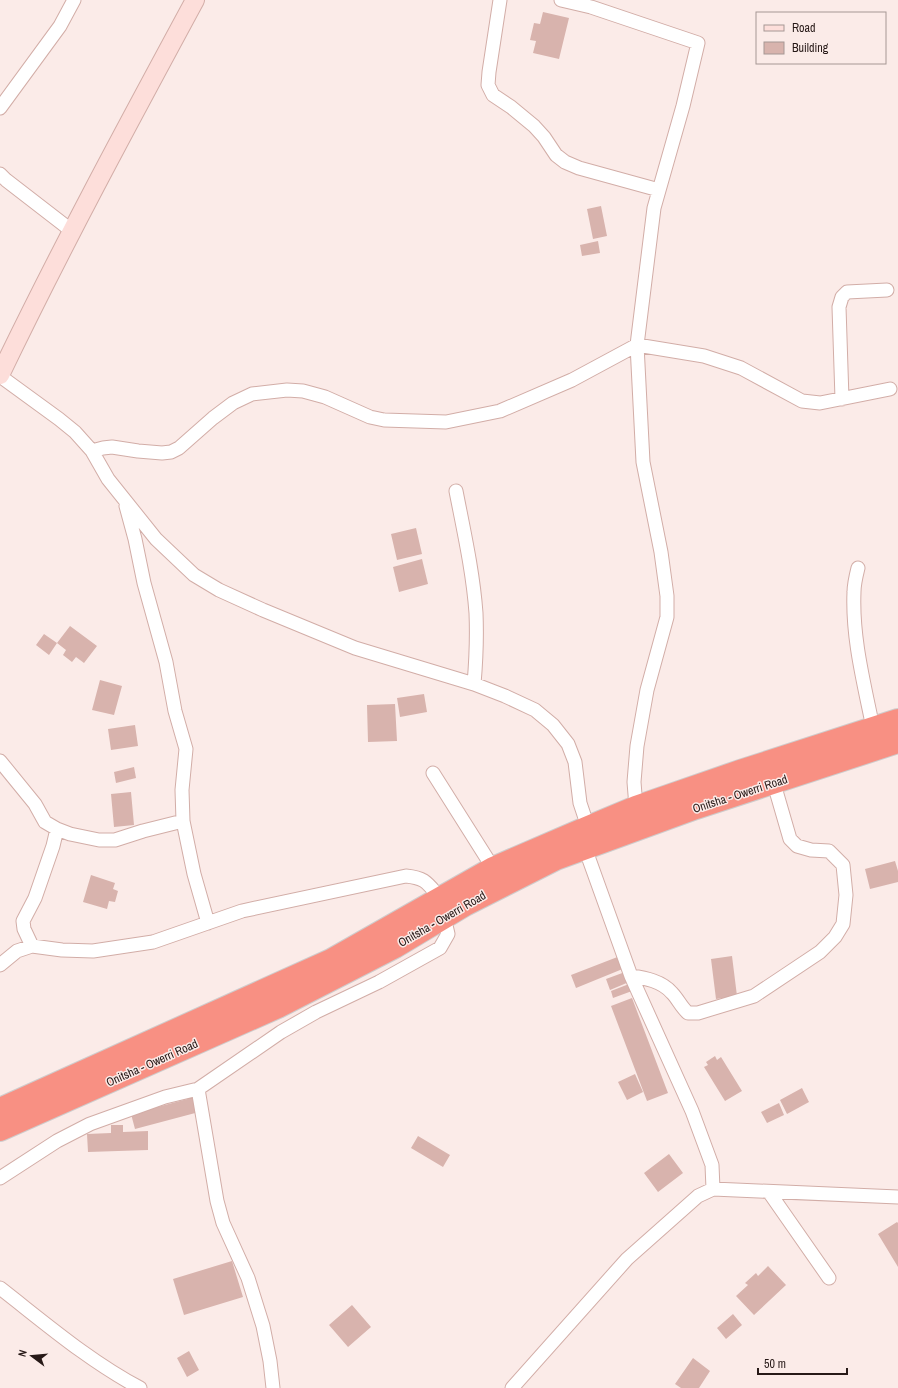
<svg xmlns="http://www.w3.org/2000/svg" width="898" height="1388" viewBox="0 0 898 1388" font-family="'Archivo Narrow',sans-serif">
  <style>
    .building { fill: #d8b3ad }
    .lines { fill: none; stroke-linecap: round; stroke-linejoin: round }
    .street-casing { stroke: #d2ada7; stroke-width: 15 }
    .secondary-casing { stroke: #d2ada7; stroke-width: 20 }
    .highway-casing { stroke: #cfcccc; stroke-width: 24 }
    .street { stroke: #fff; stroke-width: 13 }
    .secondary { stroke: #fddeda; stroke-width: 18 }
    .highway { stroke: #f89083; stroke-width: 22 }
    .labels { text-anchor: middle; dominant-baseline: central; stroke-width: 3; stroke-linejoin: round; paint-order: stroke }
    .street-label { font-size: 12px; fill: #271917; stroke: #fbebe8 }
  </style>
  <rect width="100%" height="100%" fill="#fbebe8"/>
  <path class="building" d="M543,12L569,18L559,59L533,53L536,41L530,40L534,23L540,24Z
    M601,206L607,236L593,239L587,209Z
    M598,241L600,253L582,256L580,245Z
    M416,528L422,554L397,560L391,534Z
    M422,559L428,584L399,592L393,567Z
    M70,626L97,646L84,663L76,657L72,662L63,655L66,650L57,643Z
    M44,634L57,643L49,655L36,645Z
    M100,680L122,686L114,715L92,710Z
    M424,694L427,712L400,717L397,698Z
    M395,704L397,741L368,742L367,705Z
    M135,725L138,746L111,750L108,729Z
    M134,767L136,778L116,783L114,772Z
    M131,792L134,825L114,827L111,794Z
    M895,861L898,871V882L870,889L865,869Z
    M91,875L115,883L113,889L118,891L115,902L109,901L107,909L83,902Z
    M620,956L625,968L576,988L571,975Z
    M732,956L737,996L716,999L711,959Z
    M625,972L629,982L610,990L606,979Z
    M629,984L632,991L613,998L611,991Z
    M632,998L668,1093L647,1101L611,1006Z
    M715,1056L717,1060L721,1057L742,1091L725,1101L704,1067L708,1065L706,1062Z
    M635,1074L643,1092L627,1100L618,1082Z
    M802,1088L809,1102L787,1114L780,1100Z
    M195,1097L199,1112L135,1129L131,1114Z
    M779,1103L784,1115L767,1123L761,1112Z
    M111,1125H123V1132L148,1131V1150L88,1152L87,1134L111,1133Z
    M418,1136L450,1155L443,1167L411,1148Z
    M669,1154L683,1173L658,1192L644,1173Z
    M897,1222L898,1223V1267L878,1234Z
    M232,1261L243,1297L184,1315L173,1279Z
    M768,1266L786,1285L754,1315L736,1296L748,1285L745,1283L756,1273L758,1276Z
    M352,1305L371,1327L348,1347L329,1325Z
    M733,1314L742,1325L726,1339L717,1328Z
    M189,1351L199,1370L187,1377L177,1358Z
    M693,1358L710,1371L699,1388H681L675,1384Z"/>
  <g class="lines">
    <g class="street-casing">
      <path id="street" d="M500,0L489,72L488,85L493,95L511,107L534,126L544,137L556,155L565,162L579,168L659,190
        M561,0L591,7L698,43L683,106L654,208L637,345L643,462L661,552L667,596V617L647,690L637,746L634,782L636,807
        M0,108L60,26L74,0
        M0,174L6,180L72,231
        M0,376L59,419L75,432L92,451L108,479L156,539L194,575L219,590L263,610L355,648L474,684L505,696L535,710L553,725L568,744L575,762L580,803L588,827
        M842,399L839,307L842,297L847,292L887,290
        M92,451L103,448L112,447L138,451L162,453L171,452L179,448L213,418L233,403L252,394L287,390L303,391L325,397L370,417L384,420L446,422L500,411L572,380L637,345L704,356L741,368L802,401L820,403L890,389
        M456,491C464,532 473,572 476,613C477,637 476,661 474,684
        M126,506L135,539L144,583L166,662L175,711L186,749L182,790L183,821L194,874L208,923
        M858,568C856,576 854,584 854,592C852,638 864,683 873,728
        M0,761L35,804L45,822L57,829L70,834L99,840H115L143,831L183,821
        M433,773L493,868
        M32,946L24,929L23,921L35,898L53,846L57,829
        M0,965L17,951L32,946L62,950L93,951L153,942L242,911L406,876C426,878 427,883 440,898
        M631,976C645,978 662,981 672,993C678,999 681,1007 688,1013H698L754,996L820,952L835,937L843,924L846,895L843,865L829,851L811,850L797,846L790,839L772,777
        M198,1089L217,1201L223,1223L248,1278L263,1326L270,1361L273,1388
        M0,1178L57,1141L90,1124L165,1097L198,1089L281,1032L316,1012L379,982L440,948L448,934L444,917
        M713,1189L898,1197
        M769,1192L829,1278
        M0,1288C45,1323 89,1361 140,1388
        M512,1388L627,1259L698,1196L713,1189L712,1165L692,1111L631,976L585,848"/>
    </g>
    <g class="secondary-casing">
      <path id="secondary" d="M0,375C61,248 128,124 195,0"/>
    </g>
    <g class="highway-casing">
      <path id="highway" d="M0,1109L331,960L493,868L588,827L636,807L740,771L898,720
        M0,1130L278,1007L395,947L465,905L556,859L696,808L898,742"/>
    </g>
    <use href="#street" class="street"/>
    <use href="#secondary" class="secondary"/>
    <use href="#highway" class="highway"/>
  </g>
  <g class="labels">
    <g class="street-label">
      <text transform="translate(740 794) rotate(-18)">Onitsha - Owerri Road</text>
      <text transform="translate(442 919) rotate(-30)">Onitsha - Owerri Road</text>
      <text transform="translate(152 1063) rotate(-24)">Onitsha - Owerri Road</text>
    </g>
  </g>
  <rect x="756" y="12" width="130" height="52" fill="#fbebe8" stroke="#a69794"/>
  <rect x="764" y="25" width="20" height="6" fill="#fddeda" stroke="#a69794"/>
  <text x="792" y="32" font-size="12" fill="#271917">Road</text>
  <rect x="764" y="42" width="20" height="12" fill="#d8b3ad" stroke="#a69794"/>
  <text x="792" y="52" font-size="12" fill="#271917">Building</text>
  <g transform="translate(32 1356) rotate(286)" stroke="#fbebe8" stroke-width="3" paint-order="stroke">
  <path d="M0-3L7 15L0 10L-7 15Z" fill="#271917"/>
  <text y="-6" font-size="11" font-weight="bold" text-anchor="middle" fill="#271917">N</text>
  </g>
  <path d="M758 1368v6h89v-6" fill="none" stroke="#271917" stroke-width="2"/>
  <text x="764" y="1368" font-size="12" fill="#271917" stroke="#fbebe8" stroke-width="3" paint-order="stroke">50 m</text>
</svg>
